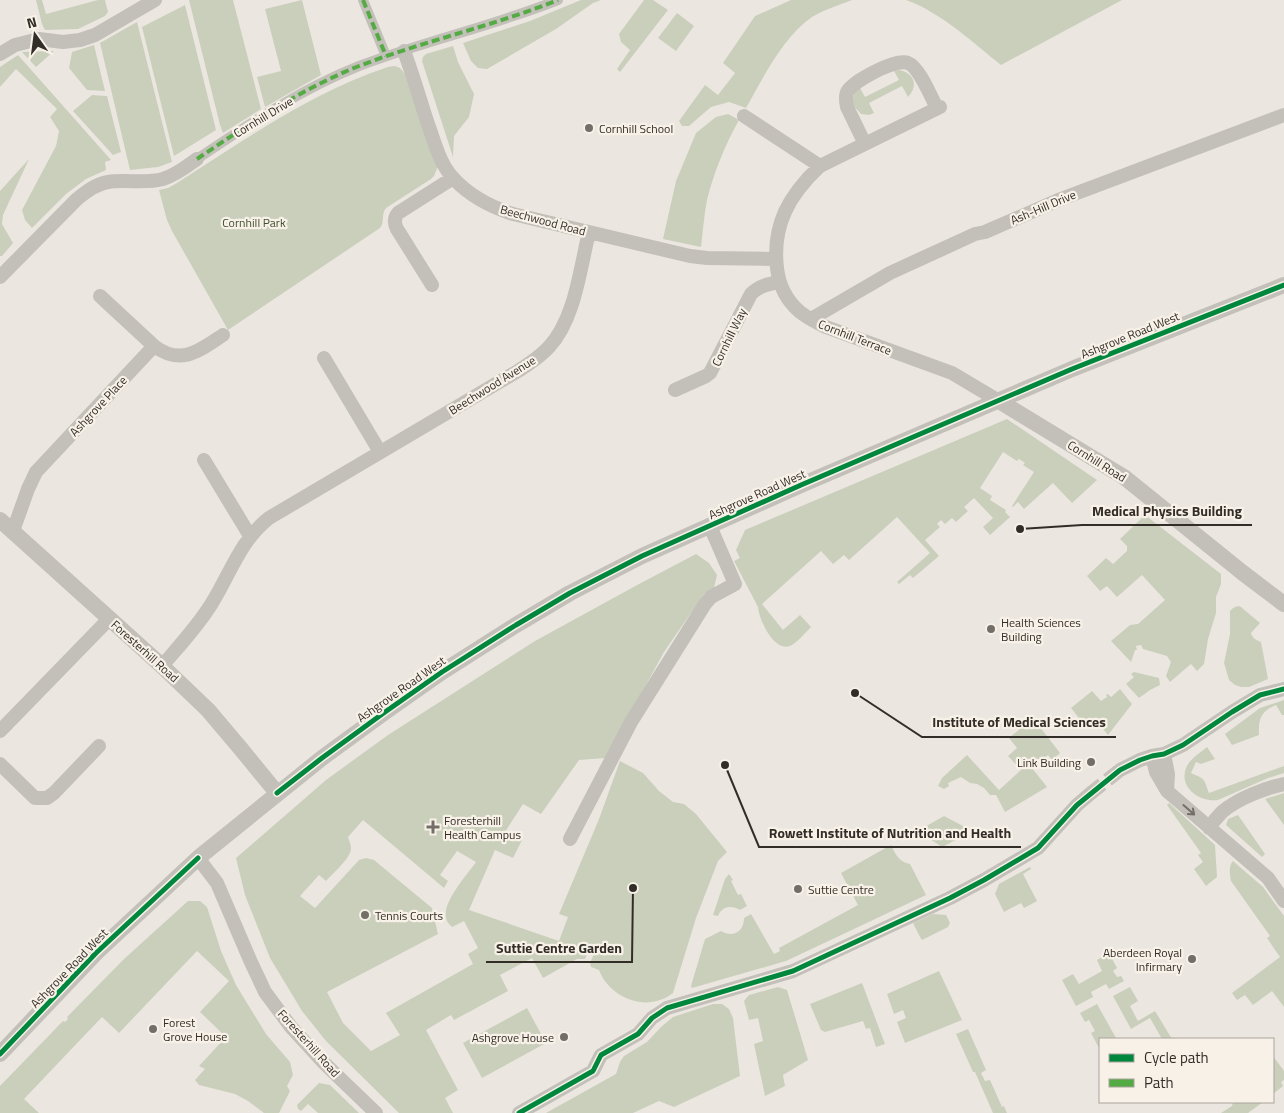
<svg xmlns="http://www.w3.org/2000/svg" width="1284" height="1113" viewBox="0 0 1284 1113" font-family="'Titillium Web',sans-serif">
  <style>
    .green { fill: #cacfbc; fill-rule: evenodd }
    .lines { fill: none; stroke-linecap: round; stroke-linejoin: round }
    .minor-tunnel { stroke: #c6c2bb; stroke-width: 14; stroke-dasharray: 14 7; stroke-linecap: butt }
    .pedestrian { stroke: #c3bfb9; stroke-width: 10 }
    .minor { stroke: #c3bfb9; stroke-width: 14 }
    .tertiary { stroke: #c3bfb9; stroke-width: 16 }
    .quiet { stroke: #54ab44; stroke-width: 4; stroke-dasharray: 8 4; stroke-linecap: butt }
    .cycleway-casing { stroke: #f7f1e8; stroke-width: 8 }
    .cycleway { stroke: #00873e; stroke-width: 5 }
    .oneway { stroke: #746f69 }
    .poi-dot { fill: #736e68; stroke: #f7f1e8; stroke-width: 2 }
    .labels { text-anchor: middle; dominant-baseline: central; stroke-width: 4.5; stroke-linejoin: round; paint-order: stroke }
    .street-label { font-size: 12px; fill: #332d28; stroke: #f7f1e8 }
    .poi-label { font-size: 12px; fill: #332d28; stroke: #f7f1e8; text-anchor: start }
    .park-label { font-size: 12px; fill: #404f2f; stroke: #f7f1e8 }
    .leader { fill: none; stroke: #332d28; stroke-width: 2 }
    .callout-dot { fill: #332d28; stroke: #f7f1e8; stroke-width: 2 }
    .callout-label { font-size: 14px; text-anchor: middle; font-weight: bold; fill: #332d28; stroke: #f7f1e8; stroke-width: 4.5; stroke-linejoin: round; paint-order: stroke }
  </style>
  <rect width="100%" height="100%" fill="#ebe7e0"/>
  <path class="green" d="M36,0H42L46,14L98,0H105L108,12L105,16L78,29L45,30L42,24Z
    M189,0H233L261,109L223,133L220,125Z
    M302,0L321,75L265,107L257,77L281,71L265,9Z
    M581,0H601L593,3L556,29L487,69L478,68L471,61L463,43L530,21Z
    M644,0H653L668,10L620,72L617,69L630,50L621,42L619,34Z
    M791,0H852C839,5 824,10 812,17C783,37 763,78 746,108L729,102L711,107L689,126H682L679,121L705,85L718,95L735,73L723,63L755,16Z
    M906,0H1122L1001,65C972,42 942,13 906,0Z
    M185,5L216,130L174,156L142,27Z
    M677,13L694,26L676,51L658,38Z
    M137,22L172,162L158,167L130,170L100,43Z
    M94,45L105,91L87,90L69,68L72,52Z
    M453,46L458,62L474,94L469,117L454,136L453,157L422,61L423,57L426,54Z
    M54,51L36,67L22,52Z
    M18,55L111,160L105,162L106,170L86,179L66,194L32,228L25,220L22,210L56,146L59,131L50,117L57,109L16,69L0,87V67Z
    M394,66C400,67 402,69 405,75L428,141L438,166L434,176L431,179L386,208C381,214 385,222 380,228L228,330L172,231L167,220L159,190L168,188L177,183C245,140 311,92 388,67Z
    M899,70C914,73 919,85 908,97L902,86L869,103L874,113L869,115L861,114L852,104L854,92L860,88L865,97L899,80L894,71Z
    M92,95L107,96L121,152L113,155L73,111Z
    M728,114L739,120C725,145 714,172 707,200C704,215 703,231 701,247L663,239L676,181L696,133L716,117Z
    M29,159L3,215L2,224L13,243L2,256H0V191Z
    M1007,419L1097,480L1072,503L1053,483L1024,509L1018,502L1013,507L1012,506L1034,472L1023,465L1025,463L1019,459L1017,461L1003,452L980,488L992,496L990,500L1006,510L1005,512L1010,517L990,535L983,527L993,518L974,498L964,507L968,511L956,522L952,518L945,524L941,520L937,524L940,527L925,540L939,556L913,578L910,575L899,584L897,582L930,553L897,517L849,560L844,555L833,564L821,551L762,604L783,630L800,615L811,627C805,633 797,643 790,646C774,652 759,620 758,607L734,561L740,558L736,550L745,530Z
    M1145,515L1221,574V584L1216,597V613L1208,639L1204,664L1197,671L1191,664L1170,682L1166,676L1171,662L1167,656L1143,649L1141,645L1136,646L1137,650H1135L1131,662L1111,641L1130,625L1138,624L1165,600L1142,575L1117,597L1107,586L1100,591L1087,576L1106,558L1113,564L1127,551V546L1120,539Z
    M696,554L709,563L717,575L714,588L704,594L664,652L606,758L579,760L541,814L523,804L505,832L522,840L513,858L495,850L469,910L559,941L568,917L559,914L599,819L620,761L643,773L659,791L673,802L684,804L696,814L727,852L718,861L696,918L673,993C648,1013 610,999 599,970L591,967L590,963L594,954L588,952L585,959H577L543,978L532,958L500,975L508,991L454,1020L451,1015L426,1030L458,1090L445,1098L453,1113H399L326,1041L302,1011L270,958L245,895L236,858L326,780L388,735L535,641L639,584ZM363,820L444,888L448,881L440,875L457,851L476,862C467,875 443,901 446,917C446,921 449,924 452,927L464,921L478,948L468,954L473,964L386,1013L400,1035L371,1051L343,1023L327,992L438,934L432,908L374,860L366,858L359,860L315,908L300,896L319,875L326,881C333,873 350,859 351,849C351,844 349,840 348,837Z
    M1238,606L1241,607L1260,623L1251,633C1252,638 1256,640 1261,642L1268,679L1249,687H1241L1235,685L1229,680L1224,663L1230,634V611L1233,608Z
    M1134,672L1159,678L1160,685L1150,690L1139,698L1126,684L1134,677L1131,674Z
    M1120,689L1132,704L1108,735L1096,720L1087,728L1071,708L1092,691L1101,701L1107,697L1106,695L1108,694L1111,697Z
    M1284,700V715H1282L1276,705C1261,711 1258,720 1259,735L1232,745L1225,734L1260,708Z
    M1033,718L1060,753L1052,760L1048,755L1032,768L1047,787L1005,812L996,795H990L984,788L977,784L970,783L961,777L948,783L949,786L944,789L938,786L942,778L967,755L999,790L1021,770L1008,756L1017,748L1009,738Z
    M1207,747L1215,759L1201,764L1196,762L1191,773C1206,780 1203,777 1209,793L1284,766V773L1268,778L1218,800C1199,803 1177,786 1187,766C1191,758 1200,753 1207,747Z
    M1284,793V825L1265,799Z
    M1169,803L1215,845L1217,877L1206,886L1194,869L1203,862L1198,855L1201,853L1167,805Z
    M1238,815L1265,854L1262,857L1226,825L1228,819Z
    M944,816L963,826L965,838L962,837L942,847L927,837L923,828Z
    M891,845C896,855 899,862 910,864L926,895L786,961L692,988L691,986L705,939L721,931C733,938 744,932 744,918L751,914L774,954L780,951L779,948L858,905L841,873Z
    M1233,861L1263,887L1284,916V1007L1272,991L1253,1005L1245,995L1237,1000L1232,993L1280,957L1267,938L1270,936L1231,881C1230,875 1228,866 1233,861Z
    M1030,867L1031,869L1023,874L1037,901L1024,908L1021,903L1004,912L995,894L999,884Z
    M729,874L733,880L731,881L738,895L741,894L747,906L740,910C731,905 722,906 718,916L713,915L725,879Z
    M188,901H200L207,907L221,951L236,985L266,1034L290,1062L293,1075L287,1086L290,1091L279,1113H264L248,1101L235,1094L199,1085L195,1080L205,1069L199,1066L226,1037L200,1012L229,981L197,951L119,1033L102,1017L24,1099L39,1113H0V1086L63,1021L65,1022L68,1019L67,1017L124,959Z
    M933,914L946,915L950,923L948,927L922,940L920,937L913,923Z
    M1109,953L1117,968L1113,971L1117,977L1121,976L1124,981L1109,989L1106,984L1091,992L1093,997L1076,1006L1062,980L1073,974L1079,984L1102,971L1097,960Z
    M939,971L962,1020L905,1043L897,1022L906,1018L903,1010L894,1014L887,994Z
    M862,983L885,1044L876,1047L870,1028L866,1029L863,1021L825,1032L821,1030L810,1004Z
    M778,987L787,990L808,1060L783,1075L785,1086L765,1096L754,1044L763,1041L758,1018L749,1020L744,1001L749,995Z
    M1130,987L1138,1001L1130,1006L1138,1021L1155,1011L1172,1039H1162L1150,1018L1131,1029L1113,996Z
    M713,1004H722L729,1009L733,1018L740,1076L674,1107L659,1101L633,1113H546L616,1074L620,1062L624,1056L647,1042L661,1027L673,1017Z
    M1097,1004L1116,1038L1113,1039H1100V1050L1091,1033L1095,1031L1089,1020L1085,1022L1080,1013Z
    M527,1008L546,1043L482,1078L463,1043Z
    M968,1029L986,1070L981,1073L985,1081L990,1080L1002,1107L1004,1106L1007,1113H993L975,1072H973L956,1034Z
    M1273,1056L1284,1071V1080L1281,1082L1283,1086L1273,1094V1068L1274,1067L1273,1066Z
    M319,1083L330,1085L359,1113H318L308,1104L301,1111L298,1109L297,1105Z
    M1233,1102H1263L1248,1113H1221L1232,1106Z"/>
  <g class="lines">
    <path class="minor-tunnel" d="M1091,793L1120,770"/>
    <path class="pedestrian" d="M363,0L386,56
      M197,159C249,124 301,89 359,66C424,41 493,26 558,0"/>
    <path class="minor" d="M404,51C413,75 420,100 428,124C435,143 440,165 454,179C470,196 491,207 513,214L690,256L707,258L776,259
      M0,54L15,45L39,39L63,42L80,40L95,35L155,0
      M940,107L820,166C789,195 772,225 777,268C779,286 786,300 800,312C808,318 817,323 826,327L952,373L999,401
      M744,116L820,166
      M865,144L847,107C846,102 845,97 847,92C853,81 896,58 908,63C919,67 931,97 937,108
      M0,277L77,199C86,192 96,184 108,182C126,179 145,184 163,179C176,175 187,166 197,159
      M432,285L397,229C394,223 394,218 398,213L453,178
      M100,296L154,346C181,366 199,351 223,335
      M811,319L890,273L975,234L985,232L1061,199L1284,115
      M324,358L380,452
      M675,390L706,376L710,373L751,294C759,286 768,284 779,282
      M204,460L250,536
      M13,531L28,489L36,472L154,346
      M162,666C179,646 198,626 212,603C231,572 240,541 269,518L518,371C529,364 540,357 549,347C575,319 580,269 589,232
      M0,731L109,619
      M1164,754L1168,774L1167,791L1268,878L1284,901
      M1152,756L1156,772L1167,791
      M0,764L35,798H47L54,793L99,746
      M1120,770L1140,760L1152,756L1164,754L1183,745L1232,712L1260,695L1284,689
      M1209,828C1213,822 1217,817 1222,812C1237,799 1265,788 1284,784
      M570,839L631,722L705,604L711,597L735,584L710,526
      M198,858L217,883L250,960L265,992L291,1027L324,1063L376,1113
      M519,1113L593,1071L601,1055L638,1034L652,1018L667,1008L793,971L950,898L984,880L1038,848L1077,805L1091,793"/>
    <path class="tertiary" d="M999,401L1124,477L1243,573L1284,604
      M0,520L162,666L208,710L241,749L277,793
      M0,1054L96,953L198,858L322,758L385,712L442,672L516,625L570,593L642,556L801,485L1072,369L1284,285"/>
    <path class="quiet" d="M363,0L386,56
      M197,159C249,124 301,89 359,66C424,41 493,26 558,0"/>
    <g class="cycleway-casing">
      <path id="cycleway" d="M277,793L322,758L385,712L442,672L516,625L570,593L642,556L801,485L1072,369L1284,285
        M0,1054L96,953L198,858
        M519,1113L593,1071L601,1055L638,1034L652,1018L667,1008L793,971L950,898L984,880L1038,848L1077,805L1120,770L1140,760L1152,756L1164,754L1183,745L1232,712L1260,695L1284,689"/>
    </g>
    <use href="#cycleway" class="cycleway"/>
  </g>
  <defs><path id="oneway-shaft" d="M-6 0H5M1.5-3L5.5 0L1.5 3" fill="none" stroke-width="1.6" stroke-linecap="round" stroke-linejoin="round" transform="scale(1.25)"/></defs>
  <use class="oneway" href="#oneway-shaft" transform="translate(1189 810) rotate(41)"/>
  <g class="poi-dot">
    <circle cx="589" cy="128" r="5"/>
    <circle cx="991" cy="629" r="5"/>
    <circle cx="1091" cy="762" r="5"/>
    <path d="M430.5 819.5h5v5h5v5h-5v5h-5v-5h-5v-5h5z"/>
    <circle cx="798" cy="889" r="5"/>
    <circle cx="365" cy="915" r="5"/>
    <circle cx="1192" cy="959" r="5"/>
    <circle cx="153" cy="1029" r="5"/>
    <circle cx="564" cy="1037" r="5"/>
  </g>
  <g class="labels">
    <g class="street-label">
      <text transform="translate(263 117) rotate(-31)">Cornhill Drive</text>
      <text transform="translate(1043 207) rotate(-23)">Ash-Hill Drive</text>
      <text transform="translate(543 220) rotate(15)">Beechwood Road</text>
      <text transform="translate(1130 335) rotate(-22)">Ashgrove Road West</text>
      <text transform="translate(729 337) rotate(-64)">Cornhill Way</text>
      <text transform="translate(855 337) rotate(21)">Cornhill Terrace</text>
      <text transform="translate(492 385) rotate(-32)">Beechwood Avenue</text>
      <text transform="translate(98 406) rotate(-47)">Ashgrove Place</text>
      <text transform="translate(1097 461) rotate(32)">Cornhill Road</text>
      <text transform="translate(757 494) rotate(-24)">Ashgrove Road West</text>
      <text transform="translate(145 651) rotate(42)">Foresterhill Road</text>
      <text transform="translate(401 689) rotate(-35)">Ashgrove Road West</text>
      <text transform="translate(69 968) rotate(-46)">Ashgrove Road West</text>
      <text transform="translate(309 1043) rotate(48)">Foresterhill Road</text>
    </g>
    <g class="poi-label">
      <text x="599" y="128">Cornhill School</text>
      <text x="1001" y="622">Health Sciences<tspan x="1001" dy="14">Building</tspan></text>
      <text x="1081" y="762" text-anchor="end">Link Building</text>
      <text x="444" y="820">Foresterhill<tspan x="444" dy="14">Health Campus</tspan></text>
      <text x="808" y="889">Suttie Centre</text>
      <text x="375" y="915">Tennis Courts</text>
      <text x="1182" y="952" text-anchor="end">Aberdeen Royal<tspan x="1182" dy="14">Infirmary</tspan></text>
      <text x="163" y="1022">Forest<tspan x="163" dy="14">Grove House</tspan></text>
      <text x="554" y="1037" text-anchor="end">Ashgrove House</text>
    </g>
    <g class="park-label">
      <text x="254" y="222">Cornhill Park</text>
    </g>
  </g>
  <path class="leader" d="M1020 529L1082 525H1252M855 693L922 737H1116M725 765L759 847H1021M633 888L632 962H486"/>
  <g class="callout-dot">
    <circle cx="1020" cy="529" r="5"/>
    <circle cx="855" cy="693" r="5"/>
    <circle cx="725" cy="765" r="5"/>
    <circle cx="633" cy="888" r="5"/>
  </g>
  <g class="callout-label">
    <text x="1167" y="516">Medical Physics Building</text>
    <text x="1019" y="727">Institute of Medical Sciences</text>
    <text x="890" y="838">Rowett Institute of Nutrition and Health</text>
    <text x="559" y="953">Suttie Centre Garden</text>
  </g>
  <rect x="1099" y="1038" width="175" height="65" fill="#f7f1e8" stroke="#a9a39b"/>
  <rect x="1109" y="1054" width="25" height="8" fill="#00873e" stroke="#a9a39b"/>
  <text x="1144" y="1063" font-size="15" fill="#332d28">Cycle path</text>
  <rect x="1109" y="1079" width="25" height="8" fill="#54ab44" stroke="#a9a39b"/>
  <text x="1144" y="1088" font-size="15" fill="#332d28">Path</text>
  <g transform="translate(35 35) rotate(346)" stroke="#f7f1e8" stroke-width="4" paint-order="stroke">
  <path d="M0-4L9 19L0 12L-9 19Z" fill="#332d28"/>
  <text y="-8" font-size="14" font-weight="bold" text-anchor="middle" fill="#332d28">N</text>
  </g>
</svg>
